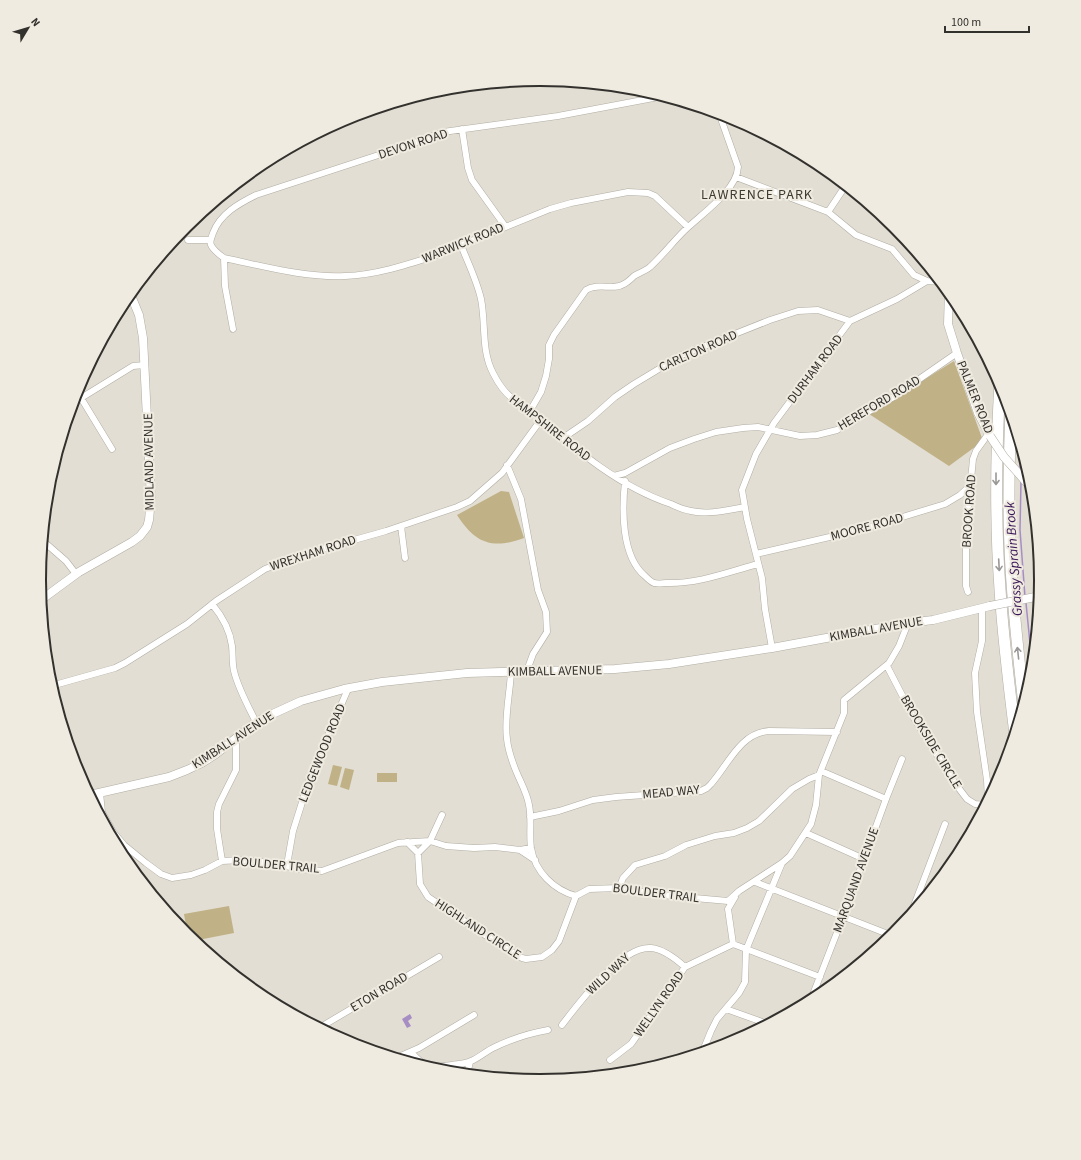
<svg xmlns="http://www.w3.org/2000/svg" width="1081" height="1160" viewBox="0 0 1081 1160" font-family="'Source Sans 3',sans-serif">
  <style>
    .green { fill: #c0b186 }
    .water { fill: #a68ec5 }
    .lines { fill: none; stroke-linecap: round; stroke-linejoin: round }
    .stream { stroke: #a68ec5; stroke-width: 1.5 }
    .street-casing { stroke: #b1ada3; stroke-width: 7 }
    .secondary-casing { stroke: #b1ada3; stroke-width: 9 }
    .highway-casing { stroke: #b1ada3; stroke-width: 12 }
    .street { stroke: #fff; stroke-width: 6 }
    .secondary { stroke: #fff; stroke-width: 8 }
    .highway { stroke: #fff; stroke-width: 11 }
    .secondary-bridge-casing { stroke: #b1ada3; stroke-width: 9; stroke-linecap: butt }
    .secondary-bridge { stroke: #fff; stroke-width: 8 }
    .oneway { stroke: #999896 }
    .labels { text-anchor: middle; dominant-baseline: central; stroke-width: 4; stroke-linejoin: round; paint-order: stroke }
    .street-label { font-size: 13px; fill: #33312d; stroke: #f0ebe0 }
    .neighbourhood-label { font-size: 14px; letter-spacing: 1px; fill: #3e3b32; stroke: #f0ebe0 }
    .water-label { font-size: 14px; font-style: italic; fill: #381557; stroke: #f0ebe0 }
    .rim { fill: none; stroke: #33312d; stroke-width: 2 }
  </style>
  <rect width="100%" height="100%" fill="#e2ded3"/>
  <path class="green" d="M954,361L983,441L949,466L869,414Z
    M501,491L509,492L524,538C492,550 475,543 457,515Z
    M333,765L342,767L337,786L328,784Z
    M345,768L354,770L349,790L340,787Z
    M377,773H397V782H377Z
    M229,906L234,933L193,941L188,937L184,914Z"/>
  <path class="water" d="M410,1014L412,1018L408,1021L411,1026L407,1028L402,1019Z"/>
  <g class="lines">
    <path class="stream" d="M1020,443V471
      M1021,481L1020,530L1025,597
      M1026,603L1033,674"/>
    <g class="street-casing">
      <path id="street" d="M462,129L468,168L472,180L505,226
        M736,177L828,212L856,235L892,249L914,275L927,281
        M828,212L846,185
        M188,240H210
        M461,245C468,263 477,281 481,299C486,324 481,350 493,373C498,383 505,393 513,399C519,404 525,407 531,411C573,447 617,486 671,504C677,507 684,510 691,511C708,515 727,510 745,507
        M224,258C220,255 213,250 211,245C209,241 212,237 213,233C220,214 238,204 256,195L406,146L443,132L558,116L664,96
        M224,258C263,266 305,278 345,276C375,275 406,265 434,256L550,209L571,203L628,192L648,193L655,196L688,227
        M224,258L225,286L233,329
        M81,398L112,449
        M73,403L133,366L145,365
        M530,411L541,392L546,376L549,359V345L554,335L586,290C598,282 613,291 624,284C628,282 631,279 634,276C639,273 645,271 650,267C662,256 672,243 684,231C700,215 737,191 738,167L719,113
        M563,438L588,421L615,397L634,384L682,355L770,320L798,311L818,310L850,321
        M507,465L521,499L538,590L546,612L547,632L533,654L529,665V672
        M614,476L625,473L670,448L694,439L716,432L743,428L758,427L800,436L817,435L837,430L892,398L957,353
        M625,481C622,509 621,556 645,576C647,578 651,582 654,583C658,584 663,583 666,583C698,584 728,572 758,564
        M401,526L405,558
        M43,541L66,561L76,574
        M756,554L860,530L945,504L960,495L971,485
        M968,592L966,586V530L973,459L976,451L989,433
        M212,604C222,616 230,630 232,646C233,654 232,663 234,671C238,688 248,706 256,722
        M982,608V641L975,673L977,712L987,780L988,801
        M772,648L765,609L762,578L747,519L742,490L756,454L774,423L850,321L897,299L927,281L941,282
        M887,666L915,720L954,782L967,799L975,804L986,805
        M511,672C510,693 504,719 507,739C508,750 512,761 516,771C521,783 527,793 529,805C532,819 529,834 531,848C535,872 554,890 576,896L589,889L619,888L661,895L728,901L739,891L782,863
        M51,686L115,668L125,663L187,624L216,601L265,569L308,553L386,531L457,507L470,501L502,473L540,421
        M821,771L886,799
        M100,793L102,812L113,832L124,845L146,863L161,874L172,878L191,875L205,870L222,861L242,860L273,863L299,869L322,871L398,843L430,841L446,846L474,848L495,847L520,850L531,848
        M530,817L559,811L593,800L616,797L701,791L707,788L711,784C728,765 740,733 769,731L837,732
        M806,833L864,859
        M407,842L418,853L420,884L428,897L500,945L522,958L526,959L542,957L552,950L559,941L576,896
        M520,850L535,860
        M418,853L430,841L442,815
        M222,861L217,829V812L219,804L236,770V739
        M287,865L293,831L310,777L348,689
        M755,882L893,936
        M619,888L623,878L635,865L665,856L686,845L715,836L734,833L747,828L759,821L792,789L809,779L819,775
        M910,916L945,824
        M733,944L820,977
        M733,944L728,909L735,897
        M810,1002L843,917L886,799L902,759
        M726,1009L768,1024
        M562,1025C578,1004 622,945 651,948C663,949 676,959 685,967
        M319,1028L439,957
        M411,1052C424,1068 433,1068 452,1065C458,1064 465,1064 471,1061C479,1058 486,1051 495,1047C512,1039 530,1033 548,1030
        M702,1053L711,1031L717,1019L739,993L745,982L746,950L782,863L790,856L811,824L816,805L819,775L844,713V700L889,663L899,646L908,623
        M396,1058L419,1048L474,1015
        M610,1060L631,1044L685,967L733,944
        M467,1074L470,1062
        M535,1081L546,1077L548,1081"/>
    </g>
    <g class="secondary-casing">
      <path id="secondary" d="M949,291L948,324L957,353L978,413L990,436
        M1027,483L1033,489
        M41,600L79,572L132,542L140,536L147,527L149,520L151,499L143,338L139,315L130,293
        M90,795L169,777L187,770L202,763L216,754L256,722L266,717L301,701L344,689L382,682L467,673L615,669L669,664L772,648L908,623L933,620L990,606"/>
    </g>
    <g class="highway-casing">
      <path id="highway" d="M1000,382C996,451 995,520 1000,589C1003,637 1009,686 1015,734
        M1011,411C1009,457 1008,502 1010,548C1012,601 1018,653 1024,705"/>
    </g>
    <use href="#street" class="street"/>
    <use href="#secondary" class="secondary"/>
    <use href="#highway" class="highway"/>
    <g class="secondary-bridge-casing">
      <path id="secondary-bridge" d="M990,436L1004,457L1027,483
        M990,606L1040,596"/>
    </g>
    <use href="#secondary-bridge" class="secondary-bridge"/>
  </g>
  <defs><path id="oneway-shaft" d="M-6 0H5M1.5-3L5.5 0L1.5 3" fill="none" stroke-width="1.6" stroke-linecap="round" stroke-linejoin="round"/></defs>
  <g class="oneway">
    <use href="#oneway-shaft" transform="translate(996 479) rotate(90)"/>
    <use href="#oneway-shaft" transform="translate(999 565) rotate(87)"/>
    <use href="#oneway-shaft" transform="translate(1018 653) rotate(-96)"/>
  </g>
  <g class="labels">
    <g class="street-label">
      <text transform="translate(413 144) rotate(-18)">DEVON ROAD</text>
      <text transform="translate(463 243) rotate(-22)">WARWICK ROAD</text>
      <text transform="translate(698 351) rotate(-24)">CARLTON ROAD</text>
      <text transform="translate(815 369) rotate(-53)">DURHAM ROAD</text>
      <text transform="translate(975 397) rotate(68)">PALMER ROAD</text>
      <text transform="translate(879 403) rotate(-31)">HEREFORD ROAD</text>
      <text transform="translate(550 428) rotate(38)">HAMPSHIRE ROAD</text>
      <text transform="translate(149 462) rotate(-91)">MIDLAND AVENUE</text>
      <text transform="translate(969 511) rotate(-86)">BROOK ROAD</text>
      <text transform="translate(867 527) rotate(-15)">MOORE ROAD</text>
      <text transform="translate(313 553) rotate(-18)">WREXHAM ROAD</text>
      <text transform="translate(876 629) rotate(-10)">KIMBALL AVENUE</text>
      <text transform="translate(555 671) rotate(-1)">KIMBALL AVENUE</text>
      <text transform="translate(233 740) rotate(-33)">KIMBALL AVENUE</text>
      <text transform="translate(931 742) rotate(59)">BROOKSIDE CIRCLE</text>
      <text transform="translate(322 753) rotate(-68)">LEDGEWOOD ROAD</text>
      <text transform="translate(671 792) rotate(-5)">MEAD WAY</text>
      <text transform="translate(276 865) rotate(5)">BOULDER TRAIL</text>
      <text transform="translate(856 880) rotate(-70)">MARQUAND AVENUE</text>
      <text transform="translate(656 893) rotate(7)">BOULDER TRAIL</text>
      <text transform="translate(478 929) rotate(33)">HIGHLAND CIRCLE</text>
      <text transform="translate(608 974) rotate(-43)">WILD WAY</text>
      <text transform="translate(379 992) rotate(-31)">ETON ROAD</text>
      <text transform="translate(659 1004) rotate(-55)">WELLYN ROAD</text>
    </g>
    <g class="neighbourhood-label">
      <text x="757" y="195">LAWRENCE PARK</text>
    </g>
    <g class="water-label">
      <text transform="translate(1014 559) rotate(-94)">Grassy Sprain Brook</text>
    </g>
  </g>
  <path d="M0 0H1081V1160H0ZM46 580a494 494 0 1 1 988 0a494 494 0 1 1-988 0Z" fill="#f0ebe0" fill-rule="evenodd"/>
  <path class="rim" d="M46 580a494 494 0 1 1 988 0a494 494 0 1 1-988 0Z"/>
  <g transform="translate(28 28) rotate(52)" stroke="#f0ebe0" stroke-width="3" paint-order="stroke">
  <path d="M0-3L7 15L0 10L-7 15Z" fill="#33312d"/>
  <text y="-6" font-size="11" font-weight="bold" text-anchor="middle" fill="#33312d">N</text>
  </g>
  <path d="M945 26v6h84v-6" fill="none" stroke="#33312d" stroke-width="2"/>
  <text x="951" y="26" font-size="12" fill="#33312d" stroke="#f0ebe0" stroke-width="3" paint-order="stroke">100 m</text>
</svg>
